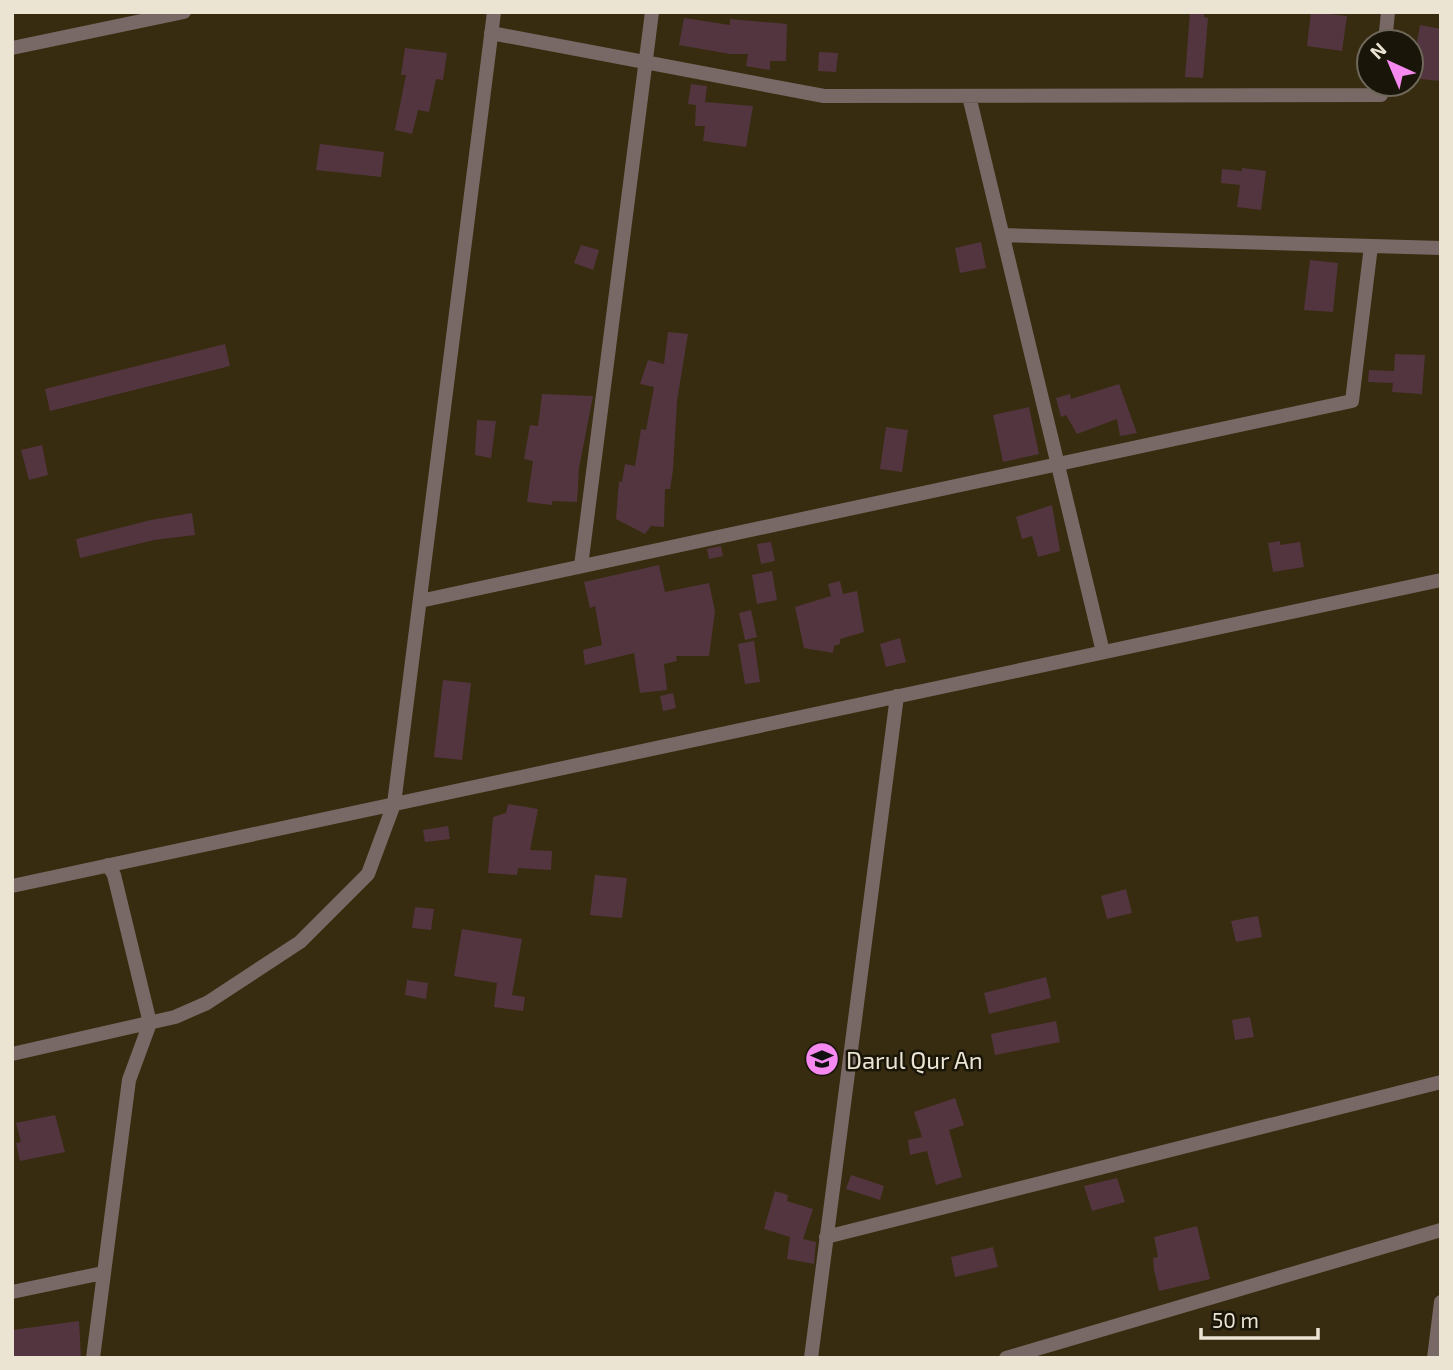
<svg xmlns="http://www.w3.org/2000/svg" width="1453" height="1370" viewBox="0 0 1453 1370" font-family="'Exo 2',sans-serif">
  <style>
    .building { fill: #533540 }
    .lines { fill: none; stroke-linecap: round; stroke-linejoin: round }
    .minor { stroke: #796966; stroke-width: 14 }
    .labels { text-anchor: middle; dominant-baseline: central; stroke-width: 5; stroke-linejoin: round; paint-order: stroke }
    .poi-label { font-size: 24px; fill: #ebe4d3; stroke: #1a1509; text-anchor: start }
  </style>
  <rect width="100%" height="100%" fill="#372c0f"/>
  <path class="building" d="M1190,12H1204V17L1208,18L1203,78L1185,77Z
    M1311,12L1347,16L1342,51L1307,46Z
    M684,18L730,25V19L787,24L786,61H770V70L746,66L748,54H730L679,45Z
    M1420,25L1441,29V81L1421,79L1423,54L1415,53Z
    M405,48L447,53L443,80L436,79L429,112L418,110L412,134L395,130L406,75H401Z
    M819,52L838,53L836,72L818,71Z
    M691,84L707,86L705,102L753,106L746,147L703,141L705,126H695L696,105L688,104Z
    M320,144L384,152L381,177L316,170Z
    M1242,168L1266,171L1261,210L1237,207L1240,185L1221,183L1222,169L1242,171Z
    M981,242L986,268L960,273L955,248Z
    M581,245L599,250L593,270L574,263Z
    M1310,260L1338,263L1333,312L1304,310Z
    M668,332L688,334L677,401L673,470L670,489H665L664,527L651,526L645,534L616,519L619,481L622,482L625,464L635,466L641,429L646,430L654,387L640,384L648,360L664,364Z
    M225,344L230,366L50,411L45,389Z
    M1395,354L1425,355L1422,394L1392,392L1393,383L1368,382L1369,370L1394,371Z
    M1119,384L1137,433L1120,436L1117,419L1077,434L1066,415L1061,417L1056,398L1070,394L1071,399Z
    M542,394L593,396L579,468L577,502L552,501V505L527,502L533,461L524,459L530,425L538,426Z
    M1029,407L1039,454L1003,462L993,415Z
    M477,420L496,421L491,458L475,455Z
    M886,427L908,430L902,472L880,469Z
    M42,445L48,475L29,480L21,450Z
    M1052,505L1060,551L1038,557L1032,536L1022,539L1016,517Z
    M192,513L195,535L154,540L80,558L76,539L151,520Z
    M1280,541V545L1300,542L1304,567L1273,572L1268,543Z
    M771,542L775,561L761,564L757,544Z
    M721,546L723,556L709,559L707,549Z
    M659,565L665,592L709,583L715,611L709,656H676L677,661L664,664L667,690L640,693L634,653L585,665L583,650L602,645L595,606L590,608L584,582Z
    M772,571L777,600L757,604L752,575Z
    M840,581L843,594L857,591L864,632L840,639V644L834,646L833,653L804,648L795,607L831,596L828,584Z
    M751,610L757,637L745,640L739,613Z
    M900,638L906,662L886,667L880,644Z
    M754,641L760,682L745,684L738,644Z
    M443,680L471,683L462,760L434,757Z
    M673,693L676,708L663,711L660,696Z
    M508,804L538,809L530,850L552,851L551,870L518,868L517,875L488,873L493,817L506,813Z
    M448,826L450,839L425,842L423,830Z
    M595,875L627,878L622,918L590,915Z
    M1126,889L1132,913L1107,919L1101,896Z
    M415,907L434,909L431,930L412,928Z
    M1258,916L1262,937L1236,942L1231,921Z
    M462,929L522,939L512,995L525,997L523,1011L494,1007L497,983L454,976Z
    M1046,977L1051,998L989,1014L984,993Z
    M407,980L428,983L426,999L405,995Z
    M1250,1017L1254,1037L1235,1040L1232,1020Z
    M1056,1021L1060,1042L995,1055L991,1034Z
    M955,1098L964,1125L949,1130L962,1177L936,1185L927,1151L910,1155L908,1140L922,1137L914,1112Z
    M55,1115L65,1152L20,1161L16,1143L21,1142L16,1123Z
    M851,1175L884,1186L880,1200L846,1189Z
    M1117,1178L1125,1202L1092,1211L1084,1186Z
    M775,1191L788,1195L787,1201L813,1209L803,1239L816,1242L814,1264L787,1259L790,1237L764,1229Z
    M1197,1226L1210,1279L1159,1291L1154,1270L1153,1258L1158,1257L1154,1237Z
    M993,1247L998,1267L955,1277L951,1257Z
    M79,1321L81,1358H14L12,1330Z"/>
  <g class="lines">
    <path class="minor" d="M491,33L824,96L1381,95L1382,84
      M1385,42L1388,12
      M12,48L184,12
      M969,96L1103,652
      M1003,235L1441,248
      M581,566L652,12
      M420,601L1352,401L1371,246
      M12,886L1441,580
      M12,1054L175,1017L207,1003L300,942L368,874L394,804L494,12
      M826,1237L1441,1082
      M12,1292L103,1273
      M93,1358L129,1080L150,1023L114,875L108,865
      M811,1358L897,696
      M1006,1358L1441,1230
      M1434,1358L1441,1302"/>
  </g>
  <defs>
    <g id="school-disc" transform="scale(1.75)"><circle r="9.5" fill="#f589ef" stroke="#1a1509"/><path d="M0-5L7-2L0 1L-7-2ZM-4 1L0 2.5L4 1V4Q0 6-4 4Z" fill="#111"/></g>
  </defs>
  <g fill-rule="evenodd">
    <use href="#school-disc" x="822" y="1059"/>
  </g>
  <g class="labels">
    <g class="poi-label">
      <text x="846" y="1059">Darul Qur An</text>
    </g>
  </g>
  <rect width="1453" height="1370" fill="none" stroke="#ebe4d3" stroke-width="28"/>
  <g transform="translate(1390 63) rotate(316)"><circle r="33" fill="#1a1509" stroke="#6e685a" stroke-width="2"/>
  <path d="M0-5L12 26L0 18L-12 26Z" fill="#f589ef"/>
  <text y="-10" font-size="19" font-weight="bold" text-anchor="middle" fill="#ebe4d3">N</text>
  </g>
  <path d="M1201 1328v10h117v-10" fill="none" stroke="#ebe4d3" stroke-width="3.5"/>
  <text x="1212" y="1328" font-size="21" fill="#ebe4d3" stroke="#1a1509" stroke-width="5" paint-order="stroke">50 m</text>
</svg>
